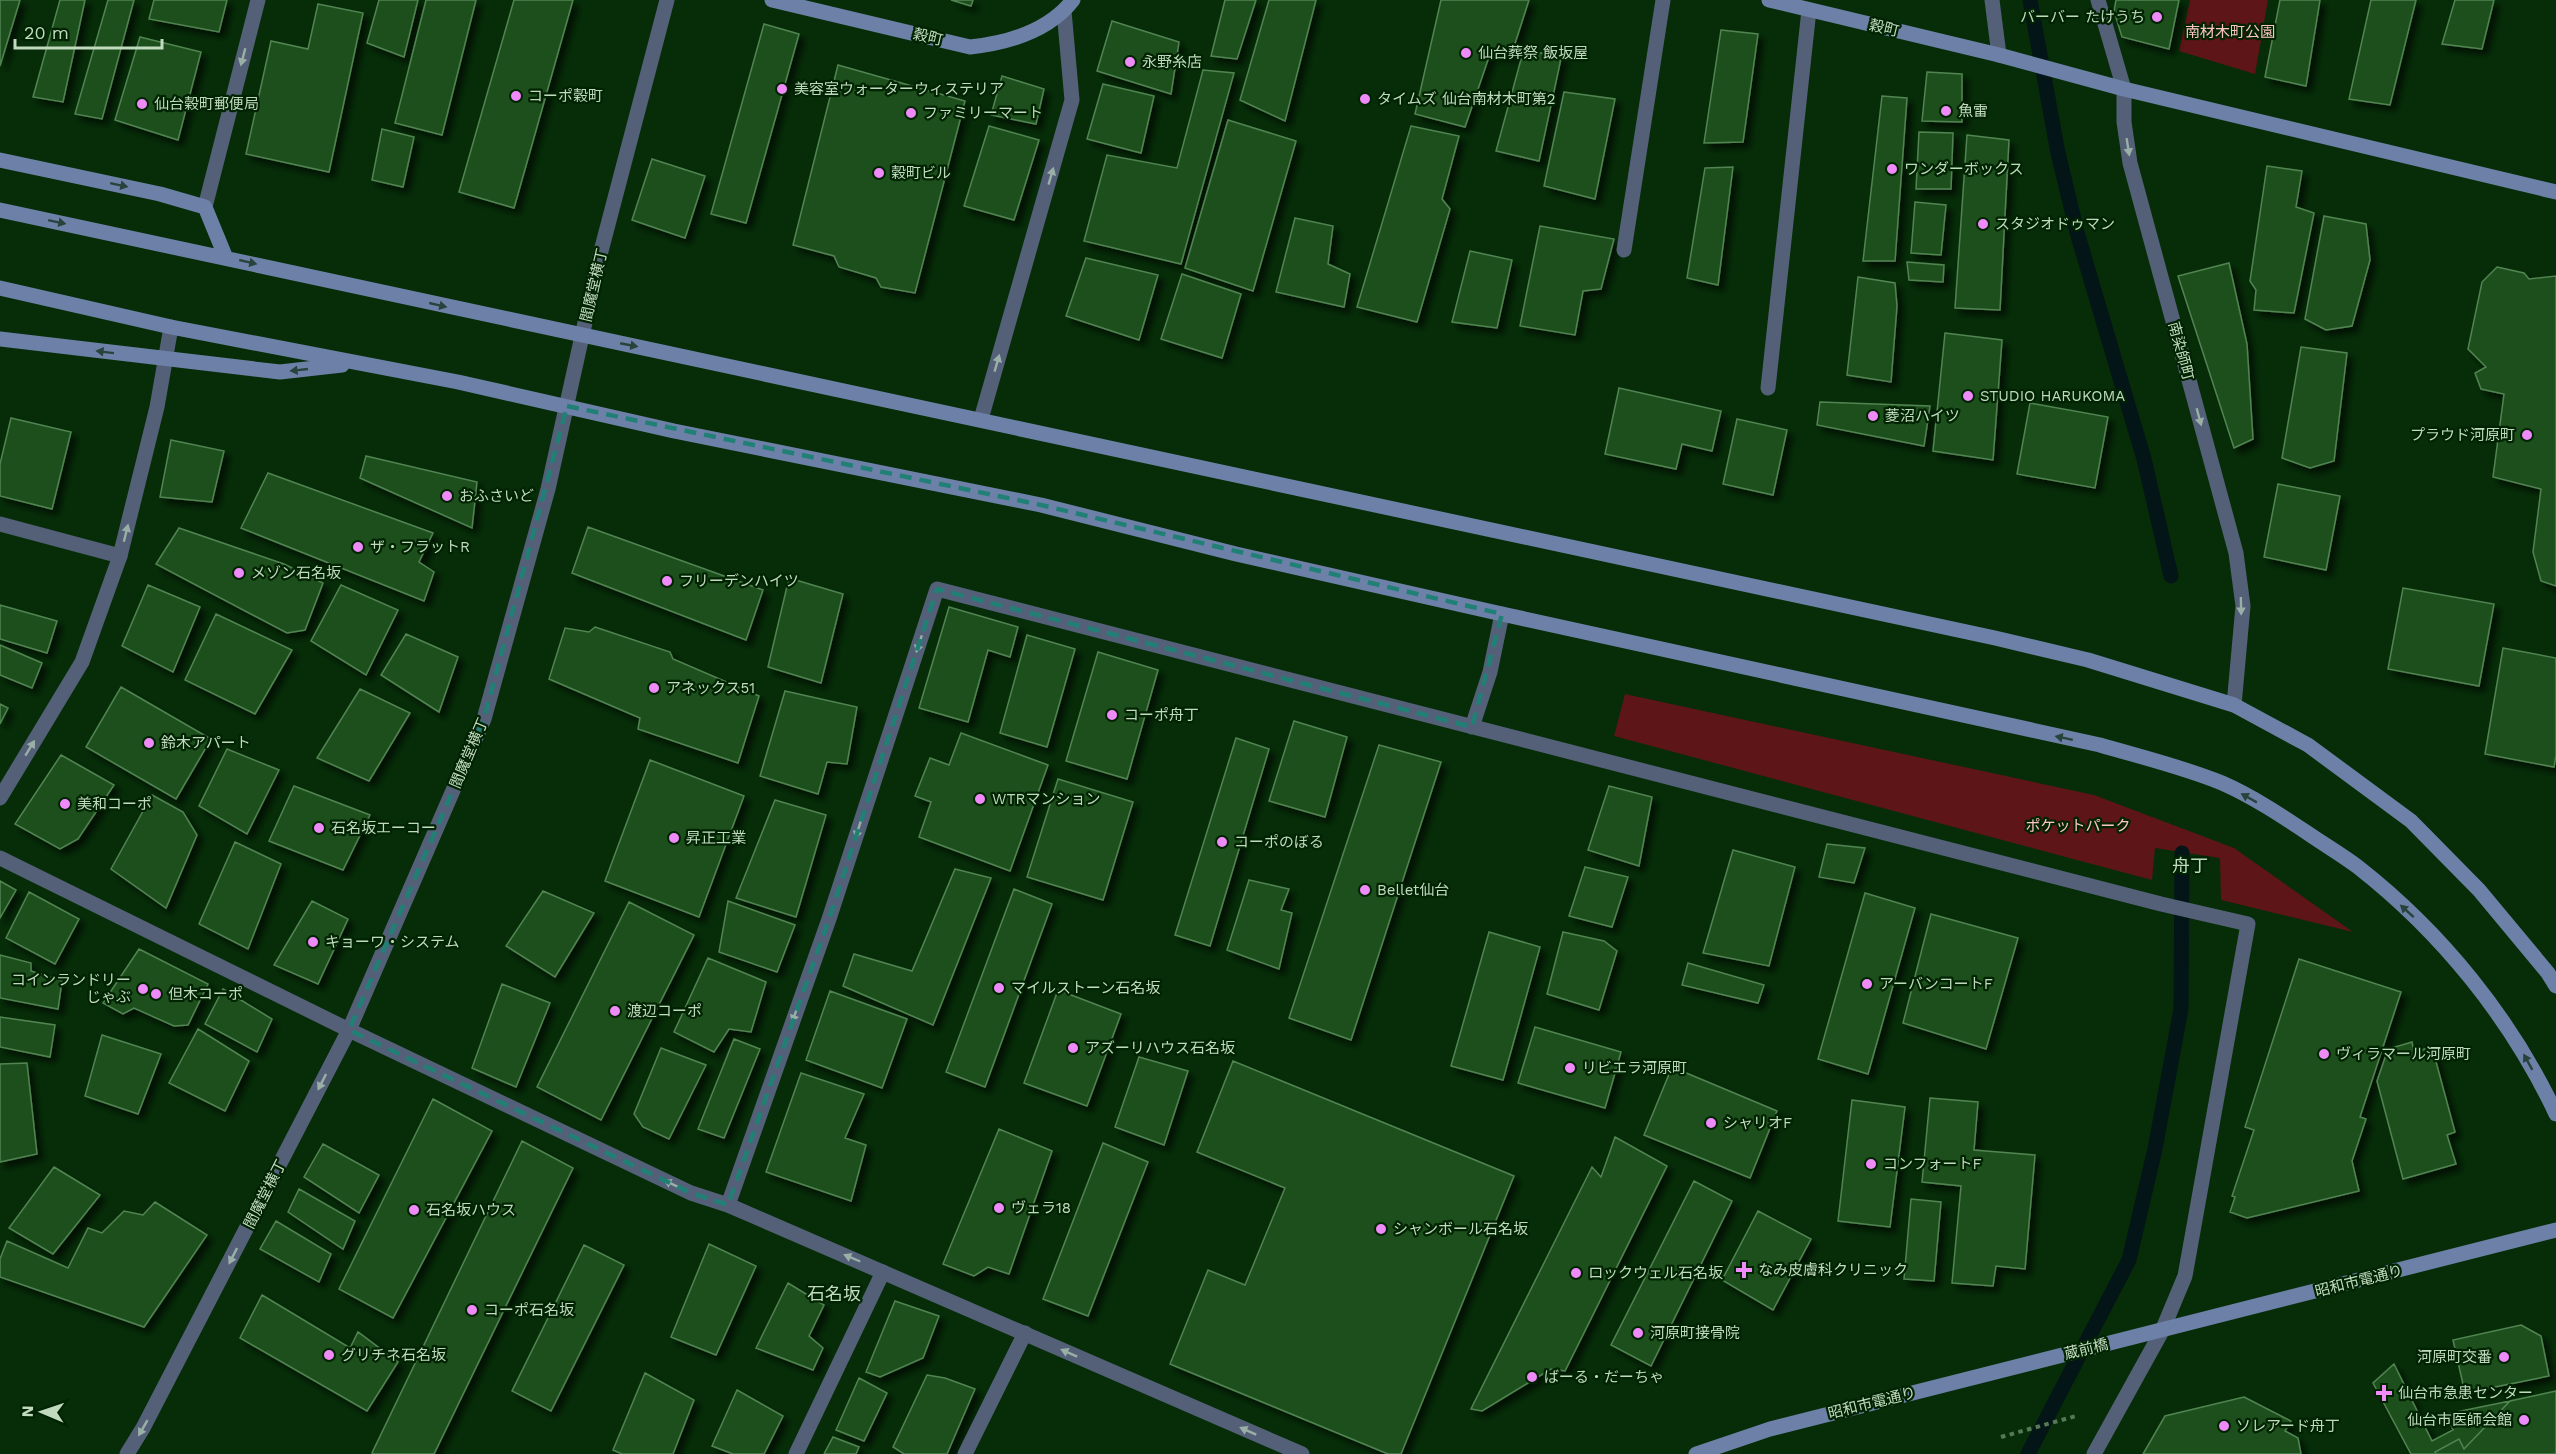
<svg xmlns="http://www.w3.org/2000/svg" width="2556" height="1454" viewBox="0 0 2556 1454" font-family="'Work Sans','Noto Sans JP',sans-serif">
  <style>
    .green { fill: #5d1517 }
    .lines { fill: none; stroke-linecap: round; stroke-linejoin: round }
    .stream { stroke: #031517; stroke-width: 15 }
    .building { fill: #1d4f1f; stroke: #518451; stroke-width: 1.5; filter: url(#shadow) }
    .path { stroke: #577857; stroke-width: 4; stroke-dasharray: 4.5 4.5; stroke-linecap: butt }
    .lane { stroke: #536078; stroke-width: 15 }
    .street { stroke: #536078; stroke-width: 15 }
    .secondary { stroke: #6d81a8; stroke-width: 15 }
    .oneway { fill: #9aafa6 }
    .oneway2 { fill: #26443b }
    .marked { fill: none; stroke: #218076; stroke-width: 4.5; stroke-dasharray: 12 8; stroke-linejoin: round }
    .poi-dot { fill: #ee8bf8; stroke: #002301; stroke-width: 2 }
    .labels { text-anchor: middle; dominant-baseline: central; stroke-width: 4.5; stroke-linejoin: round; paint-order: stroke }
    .poi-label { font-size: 15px; fill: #c0dabe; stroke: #002301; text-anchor: start }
    .street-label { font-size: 15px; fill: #c0dabe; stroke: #002301 }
    .park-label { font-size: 15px; fill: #fbc4c0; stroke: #002301 }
    .quarter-label { font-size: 18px; fill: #c0dabe; stroke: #002301 }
  </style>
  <defs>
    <filter id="shadow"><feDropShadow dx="5.5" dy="5.5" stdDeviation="3" flood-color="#0009"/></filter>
  </defs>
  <rect width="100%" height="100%" fill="#062d08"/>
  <path class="green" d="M2190,0H2268L2255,74L2179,51Z
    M1625,694L2094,795L2234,848L2353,932L2221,900L2220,858L2155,848L2152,880L1614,736Z"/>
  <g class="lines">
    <path class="stream" d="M2030,0L2058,153L2078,236L2144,459L2171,576
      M2028,1454L2129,1260L2155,1149L2181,1009L2182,853"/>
  </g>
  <path class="building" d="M0,0H20L0,66Z
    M60,0H85L63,102L33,97Z
    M108,0H134L102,119L75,114Z
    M154,0H227L219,32L149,19Z
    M379,0H418L404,57L367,43Z
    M426,0H476L442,135L395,123Z
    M514,0H573L514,208L459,192Z
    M951,0H973L971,6Z
    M1225,0H1256L1237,59L1211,56Z
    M1269,0H1316L1285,121L1240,100Z
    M1441,0H1529L1511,56L1490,54L1465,127L1415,114Z
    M2116,0H2179L2169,49L2122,37L2114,11Z
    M2280,0H2320L2306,86L2265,77Z
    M2371,0H2416L2390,105L2349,99Z
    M2455,0H2494L2482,49L2442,44Z
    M318,4L363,13L329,172L246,154L271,41L308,49Z
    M1112,21L1179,42L1171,94L1097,71Z
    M764,24L799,34L746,223L711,214Z
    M1721,30L1758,34L1743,142L1704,143Z
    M140,37L201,52L178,140L115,120Z
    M1523,52L1562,54L1539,161L1496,151Z
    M838,65L965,101L915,293L881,287L876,278L839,267L834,256L793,245Z
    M1203,70L1234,73L1181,264L1084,241L1107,155L1177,168Z
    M1927,72L1962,74V122L1922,121Z
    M1002,76L1044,89L1036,124L991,115Z
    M1103,84L1154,96L1141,153L1087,139Z
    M1564,92L1615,99L1595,199L1544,186Z
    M1882,96L1907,98L1895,261H1863Z
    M1228,120L1296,141L1253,291L1185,268Z
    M989,126L1039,140L1014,220L964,206Z
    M1411,126L1459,136L1442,199L1450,209L1417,322L1357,307Z
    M382,129L414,137L403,187L372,180Z
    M1919,132L1953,133L1951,189H1916Z
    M1967,135L2009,140L2000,310L1955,308Z
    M652,159L705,176L685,238L632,220Z
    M2267,166L2302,171L2296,207L2314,213L2294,313L2254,310L2256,290L2250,281Z
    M1733,167L1718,285L1687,278L1705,168Z
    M1915,202L1946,205L1941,255L1911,253Z
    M2324,216L2366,224L2370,260L2352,326L2326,330L2305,319Z
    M1295,218L1333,226L1328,264L1350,274L1344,307L1276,292Z
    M1540,226L1614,239L1601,289L1583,291L1575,335L1520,326Z
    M1470,251L1512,260L1497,328L1452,322Z
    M1086,258L1158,275L1139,340L1066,316Z
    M1907,262L1944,265L1943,282L1909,280Z
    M2229,263L2247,344L2253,439L2234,448L2178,276Z
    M2497,267L2524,273L2529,279L2556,276V586L2541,581L2533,552L2541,489L2493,477L2504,394L2481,389L2475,373L2486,367L2468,349L2482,282Z
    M1182,274L1241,294L1222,358L1161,339Z
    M1858,277L1895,283L1897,306L1891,382L1847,375Z
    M1945,333L2002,340L1993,460L1933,451Z
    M2301,347L2347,353L2334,461L2310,468L2282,458Z
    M1619,388L1721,411L1712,451L1682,444L1676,469L1605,454Z
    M1820,402L1930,406L1924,446L1817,425Z
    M2030,403L2108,417L2095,488L2017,474Z
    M11,418L71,432L52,509L0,496V464Z
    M1737,419L1787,430L1773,495L1723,484Z
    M171,440L224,451L212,502L160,497Z
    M366,456L477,482L472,528L360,478Z
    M268,473L433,533L419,562L434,572L424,601L241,528Z
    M2278,484L2340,496L2326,570L2264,557Z
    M588,527L763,590L746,640L572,573Z
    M179,528L284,564L323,583L305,630L287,633L156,564Z
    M789,578L843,594L821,683L768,667Z
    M148,585L200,607L173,672L122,646Z
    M341,585L398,610L366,675L311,641Z
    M2403,588L2494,604L2479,686L2388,669Z
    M0,605L57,621L47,653L0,639Z
    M949,607L1018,627L1010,657L988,650L968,722L919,708Z
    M216,614L292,650L255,714L185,680Z
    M595,627L670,652L673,659L759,696L738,763L638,729L640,718L549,679L565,628L589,632Z
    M406,634L458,657L439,712L381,675Z
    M1027,635L1075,649L1047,747L1000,733Z
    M0,645L42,663L32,688L0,675Z
    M2503,648L2556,658V755L2554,767L2485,754Z
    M1098,652L1158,670L1127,779L1066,761Z
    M121,687L211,739L176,799L86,747Z
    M360,689L410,713L369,781L317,758Z
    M785,691L857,707L847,764L827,762L818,794L760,776Z
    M0,704L8,708L0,724Z
    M1294,721L1347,737L1325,817L1269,801Z
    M961,733L1048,765L1010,871L919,837L931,802L915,796L930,758L949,765Z
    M1236,738L1269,749L1210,946L1175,935Z
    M1379,745L1441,762L1351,1040L1289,1018Z
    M227,749L279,770L247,834L199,806Z
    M61,755L114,785L78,839L60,849L15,824Z
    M650,760L744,796L699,917L605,881Z
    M1058,779L1133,802L1103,900L1027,877Z
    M294,786L370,815L343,870L269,841Z
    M1609,786L1652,797L1639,866L1588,850Z
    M152,795L183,812L197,835L166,908L111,869Z
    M775,800L826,815L796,917L736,898Z
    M235,842L281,864L248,949L199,924Z
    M1827,844L1865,848L1854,883L1819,877Z
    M1733,850L1795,867L1769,966L1703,953Z
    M1585,867L1628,877L1612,927L1569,916Z
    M955,869L991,878L933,1025L843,986L854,954L912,971Z
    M1249,880L1289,889L1281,910L1292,913L1279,969L1227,950Z
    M0,881L16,890L0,918Z
    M1014,889L1052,904L985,1087L946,1072Z
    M543,891L594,913L555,977L506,946Z
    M29,892L79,919L55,964L6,938Z
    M1865,893L1915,908L1868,1074L1818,1059Z
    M312,901L348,919L318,984L274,965Z
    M728,901L795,925L777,972L719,952Z
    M629,902L694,935L601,1120L537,1087Z
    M1931,914L2018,938L1986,1049L1903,1023Z
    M1489,932L1540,947L1503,1080L1451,1066Z
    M1563,932L1604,941L1617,951L1599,1010L1547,994Z
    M139,949L208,984L188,1025L174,1026L134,1008L123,1014L103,1003Z
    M0,955L31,963V971L62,981L58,1009L0,998Z
    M708,958L766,982L751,1032L729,1029L714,1052L674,1032Z
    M2299,959L2401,992L2360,1117L2366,1119L2352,1161L2359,1191L2247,1218L2230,1212L2235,1197L2232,1196L2254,1130L2245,1127Z
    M1688,963L1764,985L1758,1003L1682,985Z
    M502,984L550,1003L516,1087L472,1068Z
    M223,989L272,1019L257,1052L205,1024Z
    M1058,990L1121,1014L1087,1106L1024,1083Z
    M830,991L907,1019L882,1088L806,1060Z
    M0,1017L55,1025L50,1057L0,1047Z
    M1535,1027L1621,1052L1605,1108L1518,1083Z
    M198,1029L249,1061L225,1111L169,1083Z
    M102,1035L161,1054L138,1114L85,1096Z
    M734,1039L760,1049L724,1138L698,1129Z
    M2412,1042L2414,1052L2432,1047L2455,1132L2447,1135L2456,1164L2403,1179L2377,1081L2388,1049Z
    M661,1048L706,1065L669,1139L643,1127L634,1114Z
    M1139,1057L1188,1071L1164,1145L1115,1127Z
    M1233,1061L1514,1176L1401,1454H1388L1170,1364L1208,1270L1245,1285L1285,1188L1197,1152Z
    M27,1063L37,1154L0,1162V1064Z
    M1672,1067L1777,1111L1750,1178L1644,1135Z
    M801,1073L864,1094L845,1138L866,1145L851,1201L766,1172Z
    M1930,1098L1978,1102L1974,1150L2035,1155L2025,1269L1996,1266L1993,1286L1952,1283L1961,1186L1922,1182Z
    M433,1099L492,1131L393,1318L339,1289Z
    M1852,1100L1905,1107L1890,1227L1838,1221Z
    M999,1129L1052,1151L1009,1274L988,1267L974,1276L943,1264Z
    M1615,1137L1667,1166L1565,1371L1551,1369L1482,1411L1471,1409L1592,1167L1601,1177Z
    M522,1141L573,1168L434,1454H374L372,1453Z
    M1103,1143L1148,1162L1088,1316L1043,1299Z
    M323,1144L379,1175L359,1213L304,1177Z
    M54,1167L100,1195L53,1254L9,1228Z
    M1694,1181L1732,1201L1651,1366L1611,1345Z
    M299,1189L355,1221L343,1249L288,1212Z
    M1911,1199L1941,1202L1934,1281L1904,1279Z
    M155,1202L207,1235L144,1327L0,1277V1259L7,1241L68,1268L88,1228L102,1233L124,1211L143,1215Z
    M1758,1211L1811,1239L1773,1310L1722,1280Z
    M276,1221L331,1254L319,1282L260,1249Z
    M709,1244L756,1266L716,1355L671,1337Z
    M584,1245L624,1265L551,1411L512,1391Z
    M788,1283L824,1305L809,1336L823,1348L813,1370L756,1348Z
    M262,1295L350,1348L358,1332L398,1362L367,1411L240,1338Z
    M895,1301L939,1316L923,1358L880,1377L866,1372Z
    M2521,1325L2541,1336L2549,1376L2465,1393L2453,1340Z
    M2394,1364L2432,1441L2453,1430L2446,1414L2510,1401L2464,1449L2459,1439L2435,1452L2436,1454H2411L2373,1383Z
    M645,1373L694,1400L673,1454H622L613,1450Z
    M927,1375L945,1378L975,1389L947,1454H904L893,1447Z
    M859,1378L887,1393L864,1441L836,1430Z
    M737,1390L783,1416L764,1454H733L712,1446Z
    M2556,1391V1454H2436L2435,1452L2459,1439L2464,1449L2510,1401Z
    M2244,1397L2291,1421L2285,1431L2298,1438L2301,1454H2143L2165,1416Z
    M833,1437L859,1447L856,1454H824Z"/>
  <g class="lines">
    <path class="path" d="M2001,1437L2076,1416"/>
    <path class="lane" d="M1624,250L1663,0
      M1768,388L1809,10
      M0,524L120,556
      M796,1454L883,1272
      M965,1454L1025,1333"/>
    <path class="street" d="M1992,0L1999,55
      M2098,0L2124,89V122L2130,163L2236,553L2243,606L2234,705
      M205,207L258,0
      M981,419L1072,100L1064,11
      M1472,727L1490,672L1502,614
      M0,798L82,662L120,556L157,407L171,327
      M0,858L349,1030L691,1193L728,1205L1302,1454
      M728,1205L829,919L937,589L2161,904L2248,924L2185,1276L2162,1331L2094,1454
      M127,1454L143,1428L349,1030L484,719L548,489L600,255L667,0"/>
    <path class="secondary" d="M772,0L970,47C1007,43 1049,31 1073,0
      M1769,0L1999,55L2124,89L2556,192
      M0,160L160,194L205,207L226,258
      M0,210L1995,638L2088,660L2234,705L2308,745L2411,821L2479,890L2548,973L2556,986
      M0,288L171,327L458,382L674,431L1041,505L1236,554L1502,614L2100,745C2141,757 2183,767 2222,783C2252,796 2282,816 2309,834C2325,845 2342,855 2358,867C2441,932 2511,1018 2556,1114
      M0,339L280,372L342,365
      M1696,1454L1770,1429L2556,1230"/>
  </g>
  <defs><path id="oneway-solid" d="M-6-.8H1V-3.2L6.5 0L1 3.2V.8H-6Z" transform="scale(1.5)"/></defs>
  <g class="oneway">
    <use href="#oneway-solid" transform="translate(243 57) rotate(105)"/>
    <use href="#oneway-solid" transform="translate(2128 147) rotate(81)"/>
    <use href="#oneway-solid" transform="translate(1051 176) rotate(-74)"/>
    <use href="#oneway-solid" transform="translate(997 363) rotate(-74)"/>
    <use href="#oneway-solid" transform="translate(2199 417) rotate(75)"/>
    <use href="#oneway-solid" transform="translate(126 533) rotate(-76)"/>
    <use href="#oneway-solid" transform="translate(2241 606) rotate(89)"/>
    <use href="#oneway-solid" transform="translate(919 644) rotate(108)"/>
    <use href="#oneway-solid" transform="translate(30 748) rotate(-59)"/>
    <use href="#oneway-solid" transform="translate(858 830) rotate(108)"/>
    <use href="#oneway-solid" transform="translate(795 1014) rotate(110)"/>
    <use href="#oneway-solid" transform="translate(322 1082) rotate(117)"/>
    <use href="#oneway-solid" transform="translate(672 1184) rotate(-155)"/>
    <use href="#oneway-solid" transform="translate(233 1256) rotate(117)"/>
    <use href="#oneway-solid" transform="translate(852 1258) rotate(-157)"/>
    <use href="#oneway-solid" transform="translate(1069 1353) rotate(-156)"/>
    <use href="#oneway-solid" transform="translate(143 1428) rotate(120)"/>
    <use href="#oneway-solid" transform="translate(1248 1431) rotate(-156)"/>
  </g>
  <g class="oneway2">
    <use href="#oneway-solid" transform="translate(119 185) rotate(12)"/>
    <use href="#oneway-solid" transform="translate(57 222) rotate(12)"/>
    <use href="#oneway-solid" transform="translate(248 262) rotate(13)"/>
    <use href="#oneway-solid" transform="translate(438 305) rotate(13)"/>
    <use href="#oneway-solid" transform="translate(629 345) rotate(11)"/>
    <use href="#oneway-solid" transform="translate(105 352) rotate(-173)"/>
    <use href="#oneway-solid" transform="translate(299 370) rotate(174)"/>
    <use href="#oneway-solid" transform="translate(2064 738) rotate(-168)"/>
    <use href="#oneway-solid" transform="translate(2249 798) rotate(-151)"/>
    <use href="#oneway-solid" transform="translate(2407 911) rotate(-138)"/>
    <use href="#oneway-solid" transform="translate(2528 1062) rotate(-119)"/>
  </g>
  <path class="marked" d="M567,406L1041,505L1502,614L1472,727L937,589L829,919L728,1205L691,1193L349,1030L484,719Z"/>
  <g class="poi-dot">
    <circle cx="2157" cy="17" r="6"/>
    <circle cx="1466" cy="53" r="6"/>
    <circle cx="1130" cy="62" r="6"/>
    <circle cx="782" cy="89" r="6"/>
    <circle cx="516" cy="96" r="6"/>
    <circle cx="1365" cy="99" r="6"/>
    <circle cx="142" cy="104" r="6"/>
    <circle cx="1946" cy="111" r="6"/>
    <circle cx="911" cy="113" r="6"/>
    <circle cx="1892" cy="169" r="6"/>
    <circle cx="879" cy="173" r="6"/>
    <circle cx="1983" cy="224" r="6"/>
    <circle cx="1968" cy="396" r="6"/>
    <circle cx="1873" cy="416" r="6"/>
    <circle cx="2527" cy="435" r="6"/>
    <circle cx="447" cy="496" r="6"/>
    <circle cx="358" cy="547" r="6"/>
    <circle cx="239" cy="573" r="6"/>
    <circle cx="667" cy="581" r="6"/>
    <circle cx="654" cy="688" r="6"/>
    <circle cx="1112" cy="715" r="6"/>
    <circle cx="149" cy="743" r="6"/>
    <circle cx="980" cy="799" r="6"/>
    <circle cx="65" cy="804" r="6"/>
    <circle cx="319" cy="828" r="6"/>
    <circle cx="674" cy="838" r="6"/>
    <circle cx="1222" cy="842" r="6"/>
    <circle cx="1365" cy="890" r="6"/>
    <circle cx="313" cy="942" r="6"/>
    <circle cx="1867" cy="984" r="6"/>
    <circle cx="999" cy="988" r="6"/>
    <circle cx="143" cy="989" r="6"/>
    <circle cx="156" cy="994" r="6"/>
    <circle cx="615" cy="1011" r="6"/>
    <circle cx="1073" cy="1048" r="6"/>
    <circle cx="2324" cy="1054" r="6"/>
    <circle cx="1570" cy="1068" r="6"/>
    <circle cx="1711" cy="1123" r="6"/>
    <circle cx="1871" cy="1164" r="6"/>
    <circle cx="999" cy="1208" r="6"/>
    <circle cx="414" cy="1210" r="6"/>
    <circle cx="1381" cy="1229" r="6"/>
    <path d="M1741 1261h6v6h6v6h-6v6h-6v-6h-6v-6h6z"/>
    <circle cx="1576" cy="1273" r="6"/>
    <circle cx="472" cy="1310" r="6"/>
    <circle cx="1638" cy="1333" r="6"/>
    <circle cx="329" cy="1355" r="6"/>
    <circle cx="2504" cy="1357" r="6"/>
    <circle cx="1532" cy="1377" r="6"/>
    <path d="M2381 1384h6v6h6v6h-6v6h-6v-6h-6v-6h6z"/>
    <circle cx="2524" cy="1420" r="6"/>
    <circle cx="2224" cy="1426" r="6"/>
  </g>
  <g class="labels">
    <g class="poi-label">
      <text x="2145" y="17" text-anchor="end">バーバー たけうち</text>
      <text x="1478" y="53">仙台葬祭 飯坂屋</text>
      <text x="1142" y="62">永野糸店</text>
      <text x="794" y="89">美容室ウォーターウィステリア</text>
      <text x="528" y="96">コーポ穀町</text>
      <text x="1377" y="99">タイムズ 仙台南材木町第2</text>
      <text x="154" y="104">仙台穀町郵便局</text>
      <text x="1958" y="111">魚雷</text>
      <text x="923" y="113">ファミリーマート</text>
      <text x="1904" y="169">ワンダーボックス</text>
      <text x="891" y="173">穀町ビル</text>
      <text x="1995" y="224">スタジオドゥマン</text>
      <text x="1980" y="396">STUDIO HARUKOMA</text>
      <text x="1885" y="416">菱沼ハイツ</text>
      <text x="2515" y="435" text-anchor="end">プラウド河原町</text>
      <text x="459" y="496">おふさいど</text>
      <text x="370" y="547">ザ・フラットR</text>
      <text x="251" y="573">メゾン石名坂</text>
      <text x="679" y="581">フリーデンハイツ</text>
      <text x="666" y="688">アネックス51</text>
      <text x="1124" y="715">コーポ舟丁</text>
      <text x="161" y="743">鈴木アパート</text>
      <text x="992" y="799">WTRマンション</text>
      <text x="77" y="804">美和コーポ</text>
      <text x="331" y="828">石名坂エーコー</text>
      <text x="686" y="838">昇正工業</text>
      <text x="1234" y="842">コーポのぼる</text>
      <text x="1377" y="890">Bellet仙台</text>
      <text x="325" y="942">キョーワ・システム</text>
      <text x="131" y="980" text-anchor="end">コインランドリー<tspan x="131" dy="17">じゃぶ</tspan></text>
      <text x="1879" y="984">アーバンコートF</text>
      <text x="1011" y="988">マイルストーン石名坂</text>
      <text x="168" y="994">但木コーポ</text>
      <text x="627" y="1011">渡辺コーポ</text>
      <text x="1085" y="1048">アズーリハウス石名坂</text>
      <text x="2336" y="1054">ヴィラマール河原町</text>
      <text x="1582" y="1068">リビエラ河原町</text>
      <text x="1723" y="1123">シャリオF</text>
      <text x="1883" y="1164">コンフォートF</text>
      <text x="1011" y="1208">ヴェラ18</text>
      <text x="426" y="1210">石名坂ハウス</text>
      <text x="1393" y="1229">シャンボール石名坂</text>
      <text x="1758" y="1270">なみ皮膚科クリニック</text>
      <text x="1588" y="1273">ロックウェル石名坂</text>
      <text x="484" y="1310">コーポ石名坂</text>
      <text x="1650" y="1333">河原町接骨院</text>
      <text x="341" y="1355">グリチネ石名坂</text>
      <text x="2492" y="1357" text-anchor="end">河原町交番</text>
      <text x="1544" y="1377">ばーる・だーちゃ</text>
      <text x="2398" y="1393">仙台市急患センター</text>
      <text x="2512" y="1420" text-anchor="end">仙台市医師会館</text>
      <text x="2236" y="1426">ソレアード舟丁</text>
    </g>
    <g class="street-label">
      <text transform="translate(1884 28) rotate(13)">穀町</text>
      <text transform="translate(928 37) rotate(13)">穀町</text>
      <text transform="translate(594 285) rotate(-77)">閻魔堂横丁</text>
      <text transform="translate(2181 351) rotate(75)">南染師町</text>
      <text transform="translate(469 753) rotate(-67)">閻魔堂横丁</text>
      <text transform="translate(265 1194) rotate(-63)">閻魔堂横丁</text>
      <text transform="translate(2359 1281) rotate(-14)">昭和市電通り</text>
      <text transform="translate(2086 1349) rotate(-14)">蔵前橋</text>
      <text transform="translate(1872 1403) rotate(-14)">昭和市電通り</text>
    </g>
    <g class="park-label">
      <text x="2230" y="32">南材木町公園</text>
      <text x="2078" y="826">ポケットパーク</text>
    </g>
    <g class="quarter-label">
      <text x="2190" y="865">舟丁</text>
      <text x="834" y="1293">石名坂</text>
    </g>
  </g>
  <g transform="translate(42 1412) rotate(272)" stroke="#002301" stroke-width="4.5" paint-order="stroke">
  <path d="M0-4.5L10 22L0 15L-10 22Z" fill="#c0dabe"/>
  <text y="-9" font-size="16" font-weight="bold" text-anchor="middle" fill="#c0dabe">N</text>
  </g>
  <path d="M15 39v9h147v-9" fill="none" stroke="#c0dabe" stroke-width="3"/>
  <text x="24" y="39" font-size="18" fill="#c0dabe" stroke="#002301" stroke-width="4.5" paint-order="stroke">20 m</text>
</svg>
